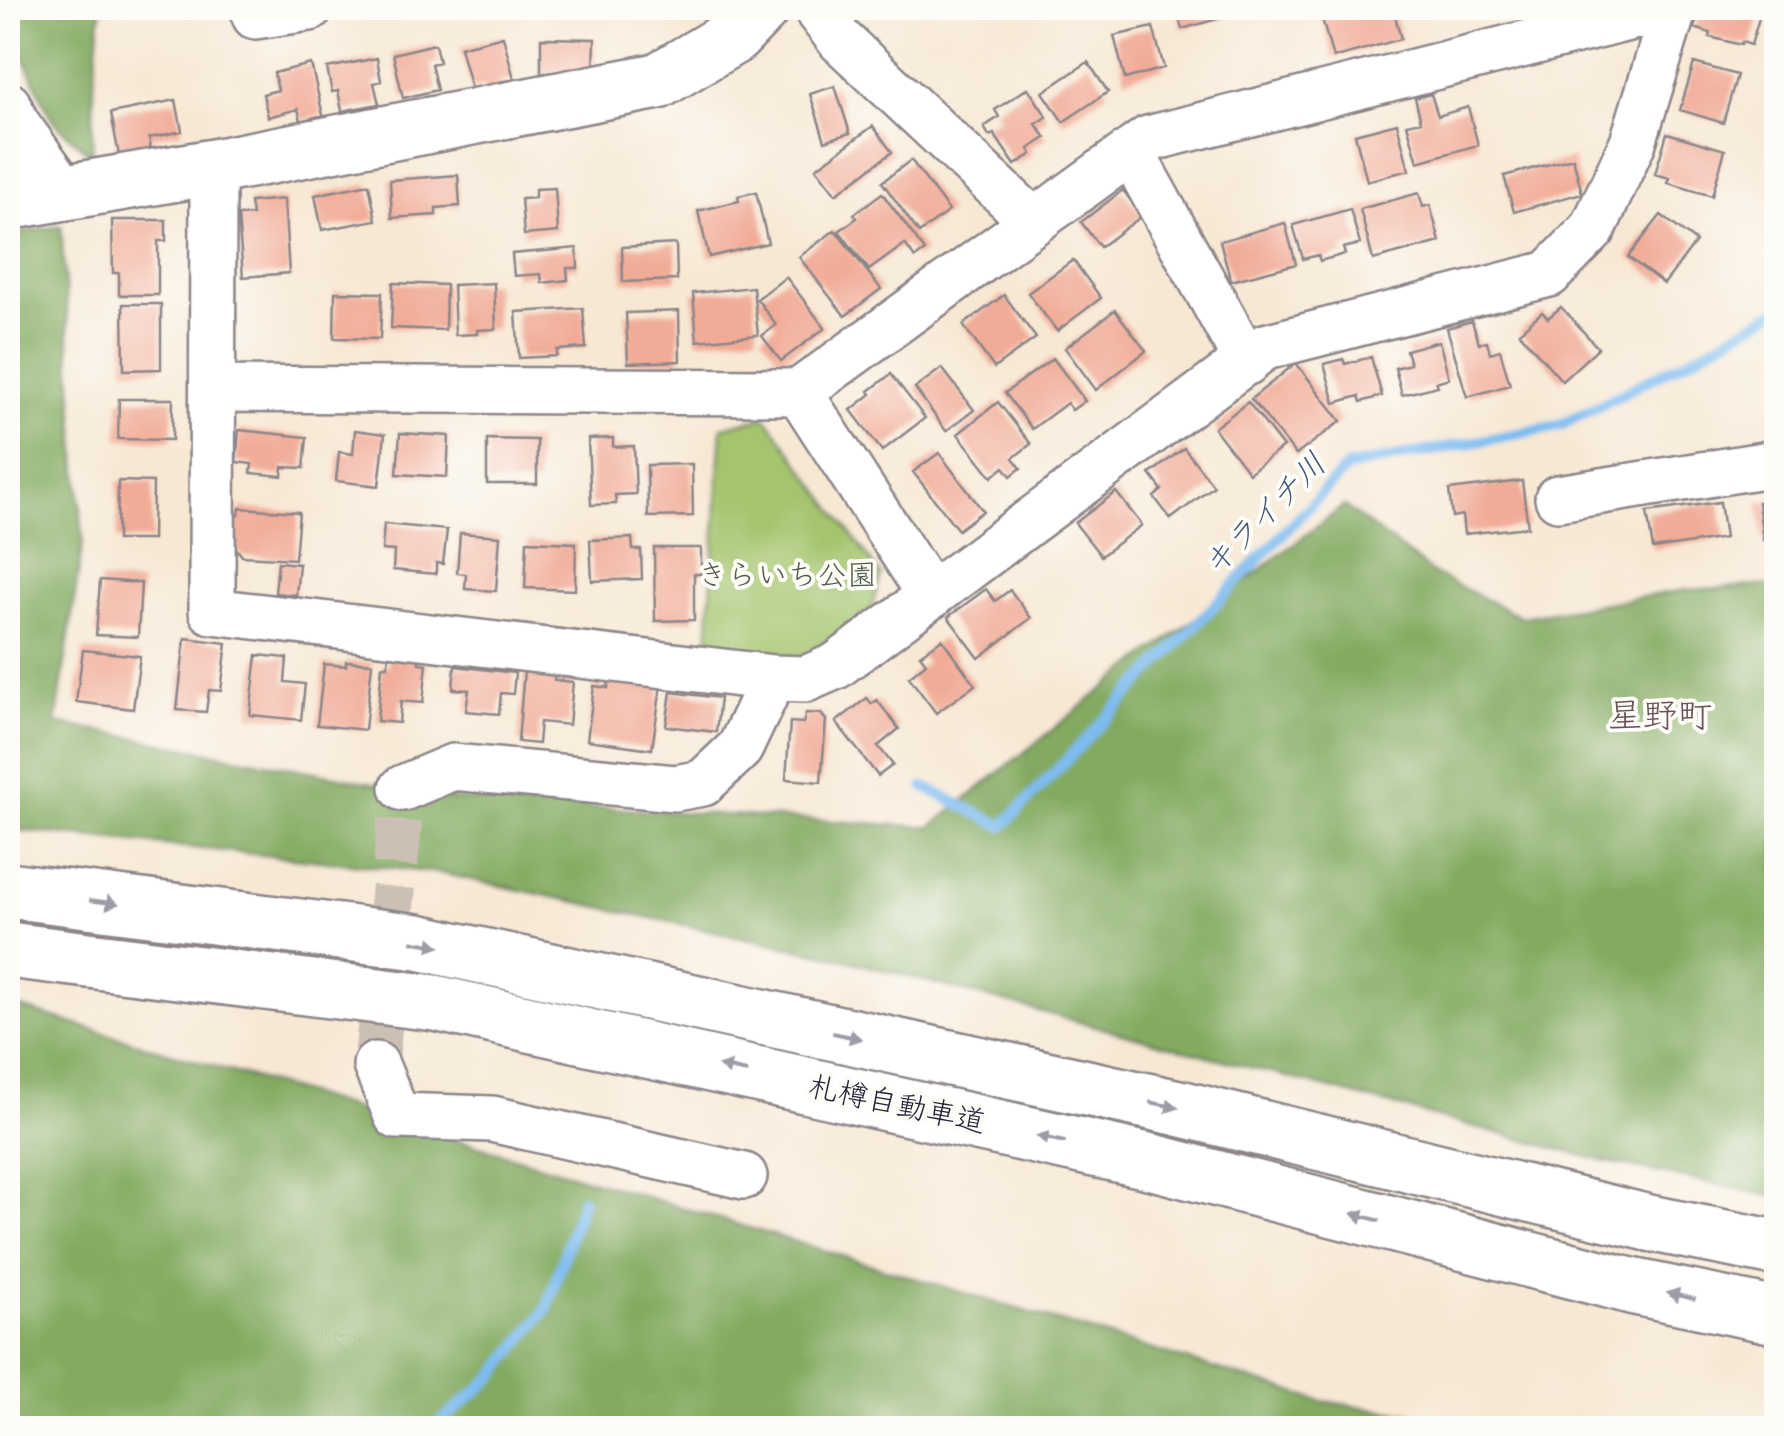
<svg xmlns="http://www.w3.org/2000/svg" width="1784" height="1436" viewBox="0 0 1784 1436" font-family="'Balsamiq Sans','Klee One',sans-serif">
  <style>
    .green { fill: #a4c56e; stroke: #637454; stroke-width: 2.5 }
    .forest { fill: #83aa61; stroke: #52664e; stroke-width: 2.5 }
    .lines { fill: none; stroke-linecap: round; stroke-linejoin: round }
    .stream { stroke: #7ebcf1; stroke-width: 11 }
    .building { fill: #f1ac98 }
    .minor-tunnel { stroke: #ccc0b5; stroke-width: 45; stroke-dasharray: 45 22; stroke-linecap: butt }
    .minor-casing { stroke: #8c8588; stroke-width: 50 }
    .tertiary-casing { stroke: #8c8588; stroke-width: 60 }
    .motorway-casing { stroke: #8c8588; stroke-width: 60 }
    .minor { stroke: #fff; stroke-width: 45 }
    .tertiary { stroke: #fff; stroke-width: 55 }
    .motorway { stroke: #fff; stroke-width: 55 }
    .oneway { fill: #9c9ca7 }
    .labels { text-anchor: middle; dominant-baseline: central; stroke-width: 8; stroke-linejoin: round; paint-order: stroke }
    .park-label { font-size: 30px; fill: #505b4d; stroke: #fdfcf7 }
    .street-label { font-size: 30px; fill: #22223b; stroke: #fdfcf7 }
    .water-label { font-size: 32px; font-style: italic; fill: #42587b; stroke: #fdfcf7 }
    .quarter-label { font-size: 35px; fill: #6a525c; stroke: #fdfcf7 }
  </style>
  <rect width="100%" height="100%" fill="#fdfcf7"/>
  <filter id="ink" filterUnits="userSpaceOnUse"><feTurbulence type="fractalNoise" baseFrequency=".01" numOctaves="2"/><feDisplacementMap in="SourceGraphic" scale="20" xChannelSelector="R" yChannelSelector="G"/><feConvolveMatrix kernelMatrix="1 2 1 2 8 2 1 2 1" color-interpolation-filters="sRGB"/></filter>
  <filter id="wash" filterUnits="userSpaceOnUse"><feTurbulence type="fractalNoise" baseFrequency=".0048" numOctaves="4" result="noise"/><feDisplacementMap in="SourceGraphic" scale="40" xChannelSelector="R" yChannelSelector="G"/><feGaussianBlur stdDeviation="2.25" result="paint"/><feColorMatrix in="noise" values="0 0 0 0 0 0 0 0 0 0 0 0 0 0 0 0 0 1.4 0 .05"/><feComposite in="paint" operator="in"/></filter>
  <g filter="url(#wash)">
    <rect width="100%" height="100%" fill="#f7e8d4"/>
    <path class="green" d="M766,417L881,575L871,610L802,658L708,643L722,427Z"/>
    <path class="forest" d="M8,8H101L94,85L92,157L52,120L8,23Z
      M61,226L83,541L56,723L456,799L931,827L1116,679L1344,506L1434,574L1522,617L1685,590L1776,585V1197L1603,1161L831,956L440,873L8,829V234Z
      M8,1004L1322,1401L1502,1428H8Z"/>
    <g class="lines">
      <path class="stream" d="M924,787L1003,826L1347,467L1561,425L1697,355L1776,311
        M434,1428L493,1377L547,1308L582,1199"/>
    </g>
    <g id="blocks">
      <path class="building" d="M1176,8H1237L1239,13L1182,29Z
        M1319,8H1393L1401,39L1333,58Z
        M1700,8H1762L1751,45L1742,42L1741,45L1710,37L1711,33L1694,28Z
        M1153,27L1164,68L1125,79L1114,36Z
        M503,36L514,79L500,82L503,91L486,95L484,86L471,89L460,47Z
        M541,38L595,39L594,73H541Z
        M435,44L439,62L431,64L437,90L403,98L393,54Z
        M377,58L381,81L374,83L379,104L342,111L338,91L332,92L327,68Z
        M1088,62L1108,92L1063,122L1043,92Z
        M1694,63L1737,75L1723,123L1680,110Z
        M311,64L323,115L301,121L298,109L268,117L263,94L278,90L274,73Z
        M835,86L850,133L825,141L810,94Z
        M1028,88L1047,117L1036,124L1046,138L1029,149L1032,154L1015,165L994,134L989,136L984,127L999,117L995,110Z
        M1431,94L1438,116L1468,107L1478,145L1418,162L1407,124L1421,121L1415,98Z
        M176,100L182,131L149,138L152,154L120,161L111,113Z
        M1397,123L1409,170L1367,181L1355,134Z
        M873,126L892,152L836,194L816,168Z
        M1667,133L1725,150L1712,196L1668,183L1670,178L1655,174Z
        M1573,158L1582,193L1514,212L1504,176Z
        M911,160L949,211L919,233L882,182Z
        M458,175L460,206L436,208V215L392,218L390,180Z
        M369,184L376,220L322,230L315,195Z
        M555,188L558,232L524,235L521,199L535,198V189Z
        M1123,190L1142,216L1100,247L1081,222Z
        M756,192L768,243L709,257L698,211L739,201L738,196Z
        M882,193L925,251L915,258L905,244L869,270L839,231L857,218L854,214Z
        M1419,193L1423,207L1430,205L1440,242L1373,260L1360,209Z
        M284,199L289,273L243,277L238,216L252,215L250,202Z
        M1350,209L1360,244L1343,248L1345,254L1320,261L1318,255L1303,259L1293,225Z
        M1661,215L1696,242L1664,284L1628,257Z
        M112,220H166V241H158V295H119V273H113Z
        M1285,223L1296,264L1231,281L1220,241Z
        M835,230L881,289L845,316L799,257Z
        M676,244L677,280L623,282L622,247Z
        M577,248L578,268H567L568,280L542,283L541,274L514,276L512,254Z
        M1073,260L1101,298L1057,331L1028,293Z
        M786,277L825,328L781,361L762,336L776,325L757,299Z
        M393,283L446,285L445,330L391,328Z
        M494,283L496,329L477,330V334L455,335L453,285Z
        M753,287L758,335L697,341L693,293Z
        M335,292L382,293L380,339L334,338Z
        M1004,295L1036,338L994,368L963,325Z
        M123,304H161V369L124,370Z
        M1561,307L1598,348L1562,381L1519,332L1542,312L1548,318Z
        M583,308L586,348L557,350V356L519,358L516,312Z
        M1115,310L1146,351L1096,390L1065,348Z
        M679,311L680,361L628,363L626,313Z
        M1472,321L1479,343L1487,341L1490,353L1500,350L1510,385L1467,397L1447,328Z
        M1439,341L1449,378L1436,382L1438,386L1402,395L1395,368L1410,364L1406,350Z
        M1371,357L1382,396L1361,402L1359,396L1335,403L1324,364L1343,359L1345,364Z
        M1053,358L1085,401L1072,410L1067,403L1032,429L1005,393Z
        M1296,363L1341,421L1296,455L1251,399Z
        M942,368L974,410L946,431L915,388Z
        M891,374L925,418L882,451L851,410L871,394L869,391Z
        M119,399H173L172,440L118,439Z
        M998,402L1031,444L1013,458L1021,468L1011,476L1004,467L992,477L958,434Z
        M1248,402L1283,447L1249,473L1214,428Z
        M239,430L307,437L304,468L283,467L282,476L251,473L252,464L236,462Z
        M355,430L385,434L379,486L336,481L339,452L353,454Z
        M400,433L449,436L447,477L397,474Z
        M613,438V447L634,446L636,494L615,495L616,504L591,505L588,439Z
        M487,439L537,440V484H487Z
        M1184,448L1214,486L1171,519L1154,497L1162,490L1150,474Z
        M939,453L983,511L958,530L913,472Z
        M692,464L693,516L648,517L647,465Z
        M118,481L153,482L152,540H117Z
        M1522,481L1528,527L1464,534L1462,515L1452,517L1449,490Z
        M1116,492L1142,525L1101,556L1075,523Z
        M1776,499V538L1763,540L1758,502Z
        M1720,502L1725,538L1653,549L1647,512Z
        M240,508L299,512L295,559L242,556L233,544L232,514L239,515Z
        M384,524L447,530L443,564L436,563V574L393,570L394,551L382,550Z
        M460,533L500,536L496,591L465,589L466,574L457,573Z
        M632,538L633,550H641L642,579L592,581L590,540Z
        M527,541L576,543L575,590L525,588Z
        M654,548H701V574H694V620L655,621Z
        M278,562L299,564L296,595L275,593Z
        M100,580L141,583L138,637L96,635Z
        M986,589L995,601L1010,590L1031,618L979,658L948,617Z
        M185,638L227,643L221,691L209,690L206,712L177,710Z
        M942,639L975,685L936,713L909,677L926,663L920,655Z
        M83,650L140,656L133,709L76,702Z
        M389,654L419,657V663L427,664L423,703L401,701L399,723L377,721L382,666H388Z
        M257,655L287,658L285,682L305,684L301,720L250,715Z
        M346,661L372,663L365,730L317,725L324,664L346,666Z
        M455,666L515,673L513,694L501,693L499,714L466,711L469,690L453,689Z
        M524,670L555,672L554,680L573,682L569,725L540,722L538,744L518,742Z
        M609,679L661,686L652,749L587,740L594,686L608,688Z
        M671,692L720,698L716,732L666,726Z
        M867,698L872,704L877,700L899,729L878,746L893,765L878,776L836,722Z
        M806,713L821,714L826,720L821,782L786,779L790,722L803,723Z"/>
    </g>
  </g>
  <g filter="url(#ink)">
    <use href="#blocks" fill-opacity="0" stroke="#8c8588" stroke-width="2.5"/>
    <g class="lines">
      <path class="minor-tunnel" d="M376,1065L403,788"/>
      <g class="minor-casing">
        <path id="minor" d="M255,8V16L310,8
          M819,8V13L840,40L1034,222
          M8,105L16,123L66,192
          M1131,152L1247,362
          M213,167L212,611L773,678L806,679L836,666L1265,347L1549,274L1593,229L1633,142L1674,8
          M213,389L799,392L1148,139L1668,8
          M799,392L931,596
          M1558,498L1776,463
          M403,788L453,767L675,788L703,783L740,748L773,678
          M376,1065L397,1116L492,1119L744,1176"/>
      </g>
      <g class="tertiary-casing">
        <path id="tertiary" d="M8,202L213,167L658,81L734,36L761,8"/>
      </g>
      <g class="motorway-casing">
        <path id="motorway" d="M8,890L418,942L1179,1108L1649,1223L1776,1248
          M8,950L435,1003L1153,1162L1631,1286L1776,1316"/>
      </g>
      <use href="#minor" class="minor"/>
      <use href="#tertiary" class="tertiary"/>
      <use href="#motorway" class="motorway"/>
    </g>
    <defs><path id="oneway-solid" d="M-6-.8H1V-3.2L6.5 0L1 3.2V.8H-6Z" transform="scale(2.5)"/></defs>
    <g class="oneway">
      <use href="#oneway-solid" transform="translate(104 902) rotate(7)"/>
      <use href="#oneway-solid" transform="translate(426 944) rotate(11)"/>
      <use href="#oneway-solid" transform="translate(847 1036) rotate(12)"/>
      <use href="#oneway-solid" transform="translate(733 1069) rotate(-168)"/>
      <use href="#oneway-solid" transform="translate(1164 1105) rotate(12)"/>
      <use href="#oneway-solid" transform="translate(1051 1139) rotate(-168)"/>
      <use href="#oneway-solid" transform="translate(1366 1217) rotate(-165)"/>
      <use href="#oneway-solid" transform="translate(1681 1296) rotate(-168)"/>
    </g>
  </g>
  <g class="labels">
    <g class="park-label">
      <text x="787" y="576">きらいち公園</text>
    </g>
    <g class="street-label">
      <text transform="translate(897 1105) rotate(12)">札樽自動車道</text>
    </g>
    <g class="water-label">
      <text transform="translate(1265 515) rotate(-45)">キライチ川</text>
    </g>
    <g class="quarter-label">
      <text x="1660" y="716">星野町</text>
    </g>
  </g>
  <rect width="1784" height="1436" fill="none" stroke="#fdfcf7" stroke-width="40"/>
</svg>
